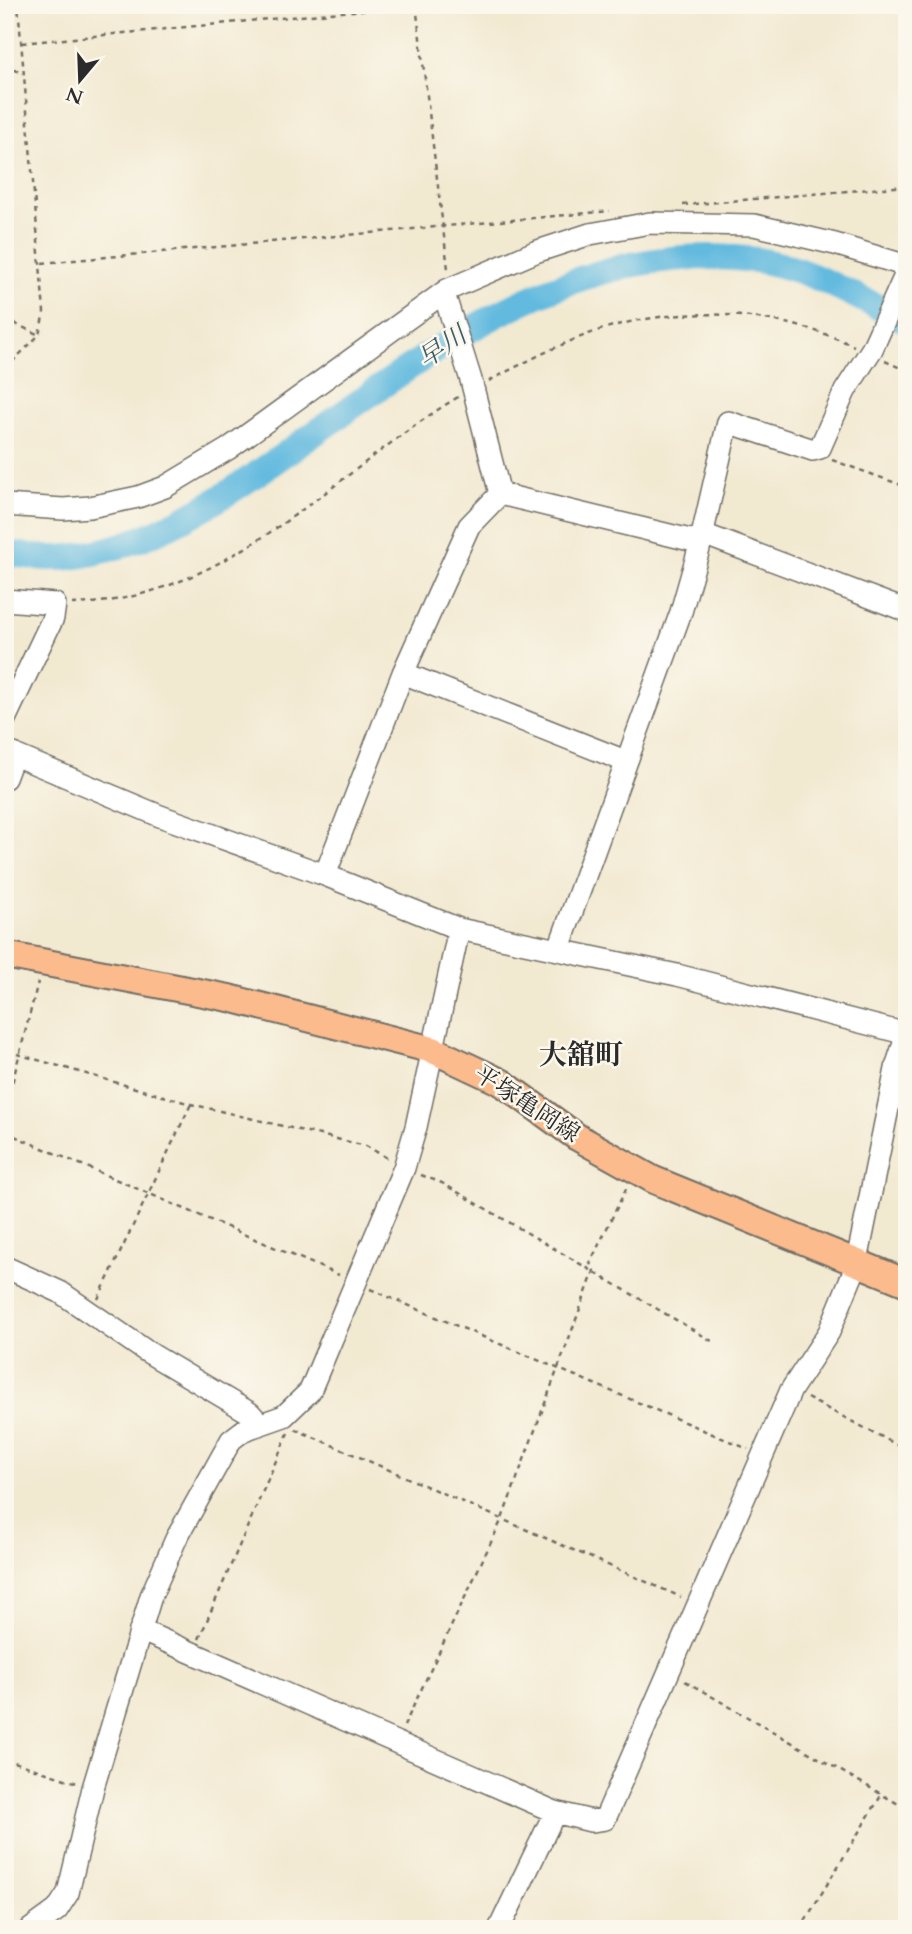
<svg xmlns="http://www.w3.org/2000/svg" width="912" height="1934" viewBox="0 0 912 1934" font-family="Cardo,'Noto Serif JP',serif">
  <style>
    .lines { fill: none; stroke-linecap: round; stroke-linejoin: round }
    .river { stroke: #62badf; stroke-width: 26 }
    .minor-casing { stroke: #716e65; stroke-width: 24 }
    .major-casing { stroke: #716e65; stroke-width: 30 }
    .path { stroke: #716e65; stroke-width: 2.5; stroke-dasharray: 5 5; stroke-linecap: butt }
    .minor { stroke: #fff; stroke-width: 21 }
    .major { stroke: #fbbb8d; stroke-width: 26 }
    .labels { text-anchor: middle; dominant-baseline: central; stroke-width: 5; stroke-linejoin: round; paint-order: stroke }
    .street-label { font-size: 24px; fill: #2b2b2b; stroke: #fbf7ec }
    .water-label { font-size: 26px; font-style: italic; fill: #3e5d6a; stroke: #fbf7ec }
    .quarter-label { font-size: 28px; font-weight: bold; fill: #2b2b2b; stroke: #fbf7ec }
  </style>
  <rect width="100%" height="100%" fill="#fbf7ec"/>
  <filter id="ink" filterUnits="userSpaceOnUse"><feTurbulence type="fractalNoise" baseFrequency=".0143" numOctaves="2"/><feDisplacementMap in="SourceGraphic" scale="14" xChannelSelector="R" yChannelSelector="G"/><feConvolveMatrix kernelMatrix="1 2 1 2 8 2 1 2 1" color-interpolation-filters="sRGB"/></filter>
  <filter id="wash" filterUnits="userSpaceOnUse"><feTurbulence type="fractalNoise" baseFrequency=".00686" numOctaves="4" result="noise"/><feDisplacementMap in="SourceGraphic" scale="28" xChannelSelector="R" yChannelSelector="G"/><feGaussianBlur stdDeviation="1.57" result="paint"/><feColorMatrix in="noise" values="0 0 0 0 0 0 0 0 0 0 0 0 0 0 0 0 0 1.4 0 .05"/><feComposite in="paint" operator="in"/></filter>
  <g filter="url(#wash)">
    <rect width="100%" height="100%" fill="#f2e9d1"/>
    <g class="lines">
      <path class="river" d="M5,553C22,555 41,559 58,558C135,553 207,509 268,466C415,365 564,235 756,260C809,267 858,299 907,321"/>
    </g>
  </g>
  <g filter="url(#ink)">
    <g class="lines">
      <g class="minor-casing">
        <path id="minor" d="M446,300L471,380L500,494
          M5,505L63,509L90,507L138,497L165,487L228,449L447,290L535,252L590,234L650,223L754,225L835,244L907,266
          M5,600L55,604L53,618L5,719
          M403,673L625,761
          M5,751L160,816L325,875L459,929L677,975L907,1034
          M5,778L14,754
          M325,875L403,673L469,526L500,494L690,540L711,537L907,611
          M559,948L681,612L699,549L728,422L813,450L820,448L845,391L872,349L907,271
          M5,1267L60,1292L146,1351L250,1413L259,1423
          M140,1630L555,1812L591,1821L605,1819L791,1390L829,1332L856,1266L897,1064L907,1034
          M31,1929L57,1910L68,1893L93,1788L151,1596L176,1539L231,1440L244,1430L284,1416L310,1391L404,1168L416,1127L459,929
          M499,1929L555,1812"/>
      </g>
      <g class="major-casing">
        <path id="major" d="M5,955L229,998L433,1050L501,1082L577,1137L654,1180L907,1283"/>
      </g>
      <path class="path" d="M416,5L448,269
        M22,43L414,5
        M5,65L21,73
        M683,205L907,186
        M42,263L610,211
        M5,319L37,334
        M885,361L907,371
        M5,369L39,335L44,312L18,5
        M489,381C527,361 565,341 606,328C684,305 780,311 854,346
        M832,460L907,487
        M72,604C227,601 335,472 458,397
        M17,1054L191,1104L366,1146L387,1158
        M5,1111L38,982
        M5,1132L339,1275
        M421,1175L442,1183L712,1341
        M370,1289L748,1449
        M98,1299L191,1104
        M807,1398L907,1450
        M295,1429L681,1597
        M199,1639L288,1433
        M685,1681L907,1809
        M404,1726L502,1519L594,1271L590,1263L626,1189
        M5,1759L77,1783
        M800,1929L882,1794"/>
      <use href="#minor" class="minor"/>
      <use href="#major" class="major"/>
    </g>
  </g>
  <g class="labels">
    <g class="street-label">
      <text transform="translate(527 1104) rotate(33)">平塚亀岡線</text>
    </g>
    <g class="water-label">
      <text transform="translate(442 347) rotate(-34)">早川</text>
    </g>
    <g class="quarter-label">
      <text x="581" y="1055">大舘町</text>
    </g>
  </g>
  <rect width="912" height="1934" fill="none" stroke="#fbf7ec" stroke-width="28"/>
  <g transform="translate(80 80) rotate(199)" stroke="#fbf7ec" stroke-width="5" paint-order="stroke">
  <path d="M0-5L12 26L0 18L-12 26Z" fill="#2b2b2b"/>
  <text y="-10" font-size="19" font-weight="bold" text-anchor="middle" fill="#2b2b2b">N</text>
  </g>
</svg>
